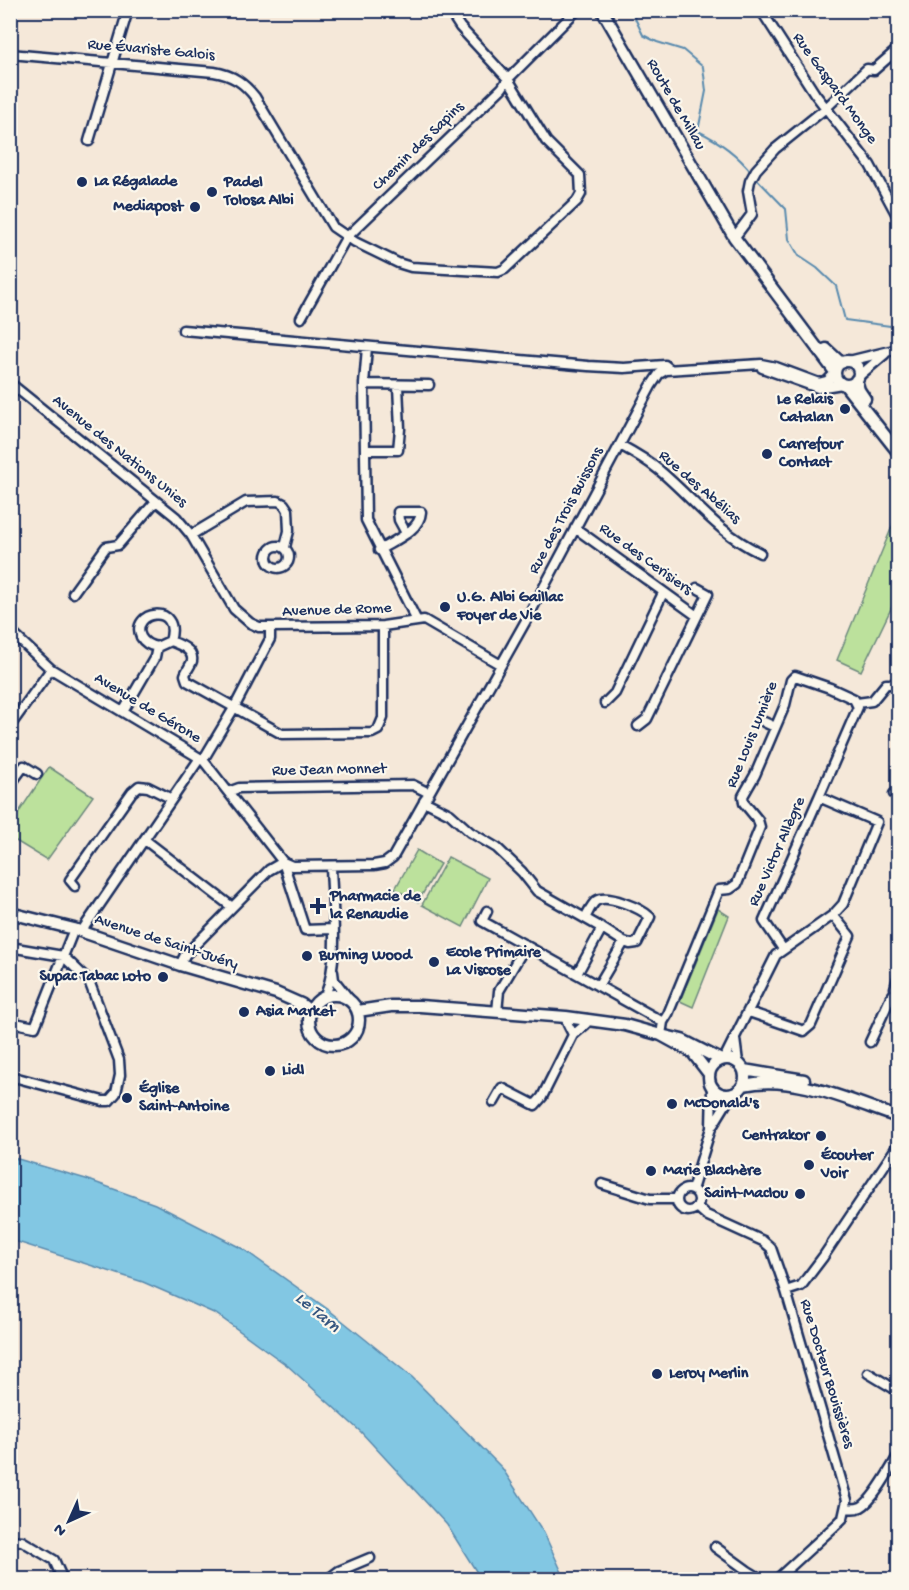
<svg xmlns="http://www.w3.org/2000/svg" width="909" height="1590" viewBox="0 0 909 1590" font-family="'Gochi Hand',sans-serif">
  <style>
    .green { fill: #bce19c; stroke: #6c887d; stroke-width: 1.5 }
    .water { fill: #82c7e3; stroke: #598aae; stroke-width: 1.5 }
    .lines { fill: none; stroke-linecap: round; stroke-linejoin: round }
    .stream { stroke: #598aae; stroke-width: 2 }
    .minor-casing { stroke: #1b2f5e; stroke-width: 13 }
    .major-casing { stroke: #1b2f5e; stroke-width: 15 }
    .minor { stroke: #fbf7ec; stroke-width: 8 }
    .major { stroke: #fbf7ec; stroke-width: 10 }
    .poi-dot { fill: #1b2f5e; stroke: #fbf7ec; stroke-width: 2 }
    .labels { text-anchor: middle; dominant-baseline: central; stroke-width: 4.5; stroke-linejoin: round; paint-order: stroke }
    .street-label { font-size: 16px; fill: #1b2f5e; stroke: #fbf7ec }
    .poi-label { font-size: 16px; font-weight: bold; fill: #1b2f5e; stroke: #fbf7ec; text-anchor: start }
    .water-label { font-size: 18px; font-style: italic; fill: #35557f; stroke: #fbf7ec }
  </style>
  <rect width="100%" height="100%" fill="#f5e8d9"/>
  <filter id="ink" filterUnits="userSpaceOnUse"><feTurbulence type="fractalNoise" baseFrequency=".0167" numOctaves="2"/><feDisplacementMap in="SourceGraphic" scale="12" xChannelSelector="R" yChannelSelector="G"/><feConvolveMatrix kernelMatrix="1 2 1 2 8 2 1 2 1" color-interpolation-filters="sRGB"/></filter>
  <g filter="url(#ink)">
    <path class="green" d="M898,512V594L861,671L837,660Z
      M49,767L93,796L47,860L11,838V824Z
      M417,850L440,864L418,902L395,889Z
      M448,857L488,878L463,927L422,905Z
      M718,909L729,916L693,1007L680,1001Z"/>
    <path class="water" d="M11,1157L86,1179L155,1204L243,1249L329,1310L412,1377L502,1468L544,1533L565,1579H481L447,1525L361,1432L288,1366L216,1314L143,1282L11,1240Z"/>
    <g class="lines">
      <path class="stream" d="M631,10L643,35L657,42L683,50L703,67L706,91L698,131C719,141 737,154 752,173
        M755,177L786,209L789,239L799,256L817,268L836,286L845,320L898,327"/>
      <g class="minor-casing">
        <path id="minor" d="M761,10L815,94L870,165L898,217
          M10,54L214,72C233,75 244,83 255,97L333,227L355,242L398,263L411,267L498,272L505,269L577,201L581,194L580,175L546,141L508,79L460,27L449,10
          M89,141L128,10
          M737,234L752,214L748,191L750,181L756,170L775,149L826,108L867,69L874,70L898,49
          M301,318L346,238L502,88L508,79L577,10
          M183,330L588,366L624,368L665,365L670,369
          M367,347L364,384L366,520L417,621
          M849,361L898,349
          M762,368L818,388L842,384
          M858,377L885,354
          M10,383L176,517L191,535L234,609L250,623L259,627H270L383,626L424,620L501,665
          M364,384L429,385
          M620,445C633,452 647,460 659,470C695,500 715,531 760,553
          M366,450H398L400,429L398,386
          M575,528L697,616
          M191,535L246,502L278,501L284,504L288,510L289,531L285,547
          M267 557a11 11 0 1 1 22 0a11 11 0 1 1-22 0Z
          M379,550C393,541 420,531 421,512H398L399,520L406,533
          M73,593L106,547L118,545L156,501
          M10,631L51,669L203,760L283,862L305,930L332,929
          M157,647C151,646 145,644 141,637C129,611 182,602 170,641
          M605,703L615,693L663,593
          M857,703L872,701L886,684H891L898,687
          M123,712L155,657L157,647L170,641C178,644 194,649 192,661C191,665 186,671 185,675L187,681L282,734L372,733L378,730L383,718V626
          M764,722L775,727
          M10,726L51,669
          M638,726L647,719L708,594L697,588
          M203,760L234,708L270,639V627
          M10,785L24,766L37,774
          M228,792L239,788L413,785L429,793
          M894,794L898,796
          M424,801L450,814L470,832L497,848L522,872L537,891L602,928L577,974
          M145,840L232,907
          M283,862L292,866L374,865L385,863L393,857L528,617L651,386L659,374L666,370L761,364L776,367L819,383L827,381L835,373
          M75,886L70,880L132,792L139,786L148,787L172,799
          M487,911L482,921L663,1022L661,1035
          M585,918C588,913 591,905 596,901C607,893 642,909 650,917L637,943L630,944L624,942L598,986
          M602,928L624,942
          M81,932L200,758
          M10,947L63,956L89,981L119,1060L120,1075L116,1093L109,1101H103L10,1076
          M180,965L185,955L269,870L283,862
          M333,972L334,980L349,999
          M898,994L895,988L898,978
          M325,996C340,959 332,905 331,866
          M497,1012L499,991L526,945
          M749,1012L804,1031L811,1025L850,936L833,915
          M566,1017C566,1024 571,1028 573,1035
          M10,1022L35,1027L74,929
          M663,1022L668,1014L719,890L730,889L737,884L760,827L758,820L744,803L743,796L755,775L785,705L791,680L795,676L830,688L854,699L858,707L819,797
          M735,1039L738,1062
          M870,1042L890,999L896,991
          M724,1059L776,955L833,915L843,904L877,822L819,797L764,921L783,949
          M494,1102L502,1088L535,1105L542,1097L573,1035L586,1024L587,1019
          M713,1125L732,1094
          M602,1184L650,1199H677
          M677 1200a11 11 0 1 1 22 0a11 11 0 1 1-22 0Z
          M692,1190L711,1128L712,1088
          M697,1207L706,1215L763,1241L771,1248L786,1291
          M868,1373L898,1391
          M847,1508C852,1509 856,1509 861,1507C874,1500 890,1469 898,1456
          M10,1540L22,1541L54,1560L63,1580
          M715,1547L748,1571L763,1580
          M327,1580L339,1571L370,1558
          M776,1580L836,1525L843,1518L847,1500L786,1291L801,1286L823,1257L898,1145"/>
      </g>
      <g class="major-casing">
        <path id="major" d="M602,10L734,237L835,372
          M826,349L841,363
          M835 373a12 12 0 1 1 24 0a12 12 0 1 1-24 0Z
          M856,380L859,390L865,399
          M845,385L898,452
          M10,913L74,929L180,965L276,993L301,1004L310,1011
          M309 1020a25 25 0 1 1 50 0a25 25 0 1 1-50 0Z
          M358,1011L391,1006H420L566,1017L625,1025L661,1035
          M709 1077a18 18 0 1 1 36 0a18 18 0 1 1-36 0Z
          M744,1070L804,1080
          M709,1074L692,1052L661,1035L682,1040L721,1060
          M744,1085C792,1073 853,1102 898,1117"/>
      </g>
      <use href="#minor" class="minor"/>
      <use href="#major" class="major"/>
    </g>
  </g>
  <g class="poi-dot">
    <circle cx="82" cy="182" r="6"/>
    <circle cx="212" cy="192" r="6"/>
    <circle cx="195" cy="207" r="6"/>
    <circle cx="845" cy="409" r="6"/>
    <circle cx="767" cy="454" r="6"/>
    <circle cx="445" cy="607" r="6"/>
    <path d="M315 897h6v6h6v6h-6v6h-6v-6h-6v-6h6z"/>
    <circle cx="307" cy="956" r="6"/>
    <circle cx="434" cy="962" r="6"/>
    <circle cx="163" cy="977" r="6"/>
    <circle cx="244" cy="1012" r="6"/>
    <circle cx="270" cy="1071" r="6"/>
    <circle cx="127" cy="1098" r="6"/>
    <circle cx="672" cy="1104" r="6"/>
    <circle cx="821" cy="1136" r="6"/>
    <circle cx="809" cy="1165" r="6"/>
    <circle cx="651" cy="1171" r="6"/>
    <circle cx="800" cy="1194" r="6"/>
    <circle cx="657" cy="1374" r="6"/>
  </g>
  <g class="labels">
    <g class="street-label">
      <text transform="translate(151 51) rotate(5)">Rue Évariste Galois</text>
      <text transform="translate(834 89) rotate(54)">Rue Gaspard Monge</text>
      <text transform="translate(675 105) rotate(60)">Route de Millau</text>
      <text transform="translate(419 147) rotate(-44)">Chemin des Sapins</text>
      <text transform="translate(119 452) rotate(39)">Avenue des Nations Unies</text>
      <text transform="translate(699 488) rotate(41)">Rue des Abélias</text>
      <text transform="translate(567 511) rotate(-62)">Rue des Trois Buissons</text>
      <text transform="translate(645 560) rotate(36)">Rue des Cerisiers</text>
      <text transform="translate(337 611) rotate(-2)">Avenue de Rome</text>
      <text transform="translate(147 709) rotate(31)">Avenue de Gérone</text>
      <text transform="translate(753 735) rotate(-68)">Rue Louis Lumière</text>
      <text transform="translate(329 771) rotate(-1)">Rue Jean Monnet</text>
      <text transform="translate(778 852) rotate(-66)">Rue Victor Allègre</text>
      <text transform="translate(166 943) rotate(18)">Avenue de Saint-Juéry</text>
      <text transform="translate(826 1374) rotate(73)">Rue Docteur Bouissières</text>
    </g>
    <g class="poi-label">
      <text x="94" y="182">La Régalade</text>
      <text x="224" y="183">Padel<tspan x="224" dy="18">Tolosa Albi</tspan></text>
      <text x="183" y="207" text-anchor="end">Mediapost</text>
      <text x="833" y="400" text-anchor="end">Le Relais<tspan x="833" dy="18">Catalan</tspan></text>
      <text x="779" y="445">Carrefour<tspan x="779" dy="18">Contact</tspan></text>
      <text x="457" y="598">U.G. Albi Gaillac<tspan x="457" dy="18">Foyer de Vie</tspan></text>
      <text x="330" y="897">Pharmacie de<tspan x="330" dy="18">la Renaudie</tspan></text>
      <text x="446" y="953">Ecole Primaire<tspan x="446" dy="18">La Viscose</tspan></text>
      <text x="319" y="956">Burning Wood</text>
      <text x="151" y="977" text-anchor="end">Supac Tabac Loto</text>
      <text x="256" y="1012">Asia Market</text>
      <text x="282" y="1071">Lidl</text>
      <text x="139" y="1089">Église<tspan x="139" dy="18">Saint-Antoine</tspan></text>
      <text x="684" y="1104">McDonald's</text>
      <text x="809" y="1136" text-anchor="end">Centrakor</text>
      <text x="821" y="1156">Écouter<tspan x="821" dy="18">Voir</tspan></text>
      <text x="663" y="1171">Marie Blachère</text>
      <text x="788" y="1194" text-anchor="end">Saint-Maclou</text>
      <text x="669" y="1374">Leroy Merlin</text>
    </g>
    <g class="water-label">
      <text transform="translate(317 1313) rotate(40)">Le Tarn</text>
    </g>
  </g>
  <rect width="909" height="1590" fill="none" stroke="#fbf7ec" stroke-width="36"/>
  <rect x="18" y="18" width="873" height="1554" fill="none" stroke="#1b2f5e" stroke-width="2" filter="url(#ink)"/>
  <g transform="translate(69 1521) rotate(225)" stroke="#fbf7ec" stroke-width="4.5" paint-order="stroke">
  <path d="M0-4.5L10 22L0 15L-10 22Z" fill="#1b2f5e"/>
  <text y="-9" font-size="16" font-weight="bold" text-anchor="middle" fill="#1b2f5e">N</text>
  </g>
</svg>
